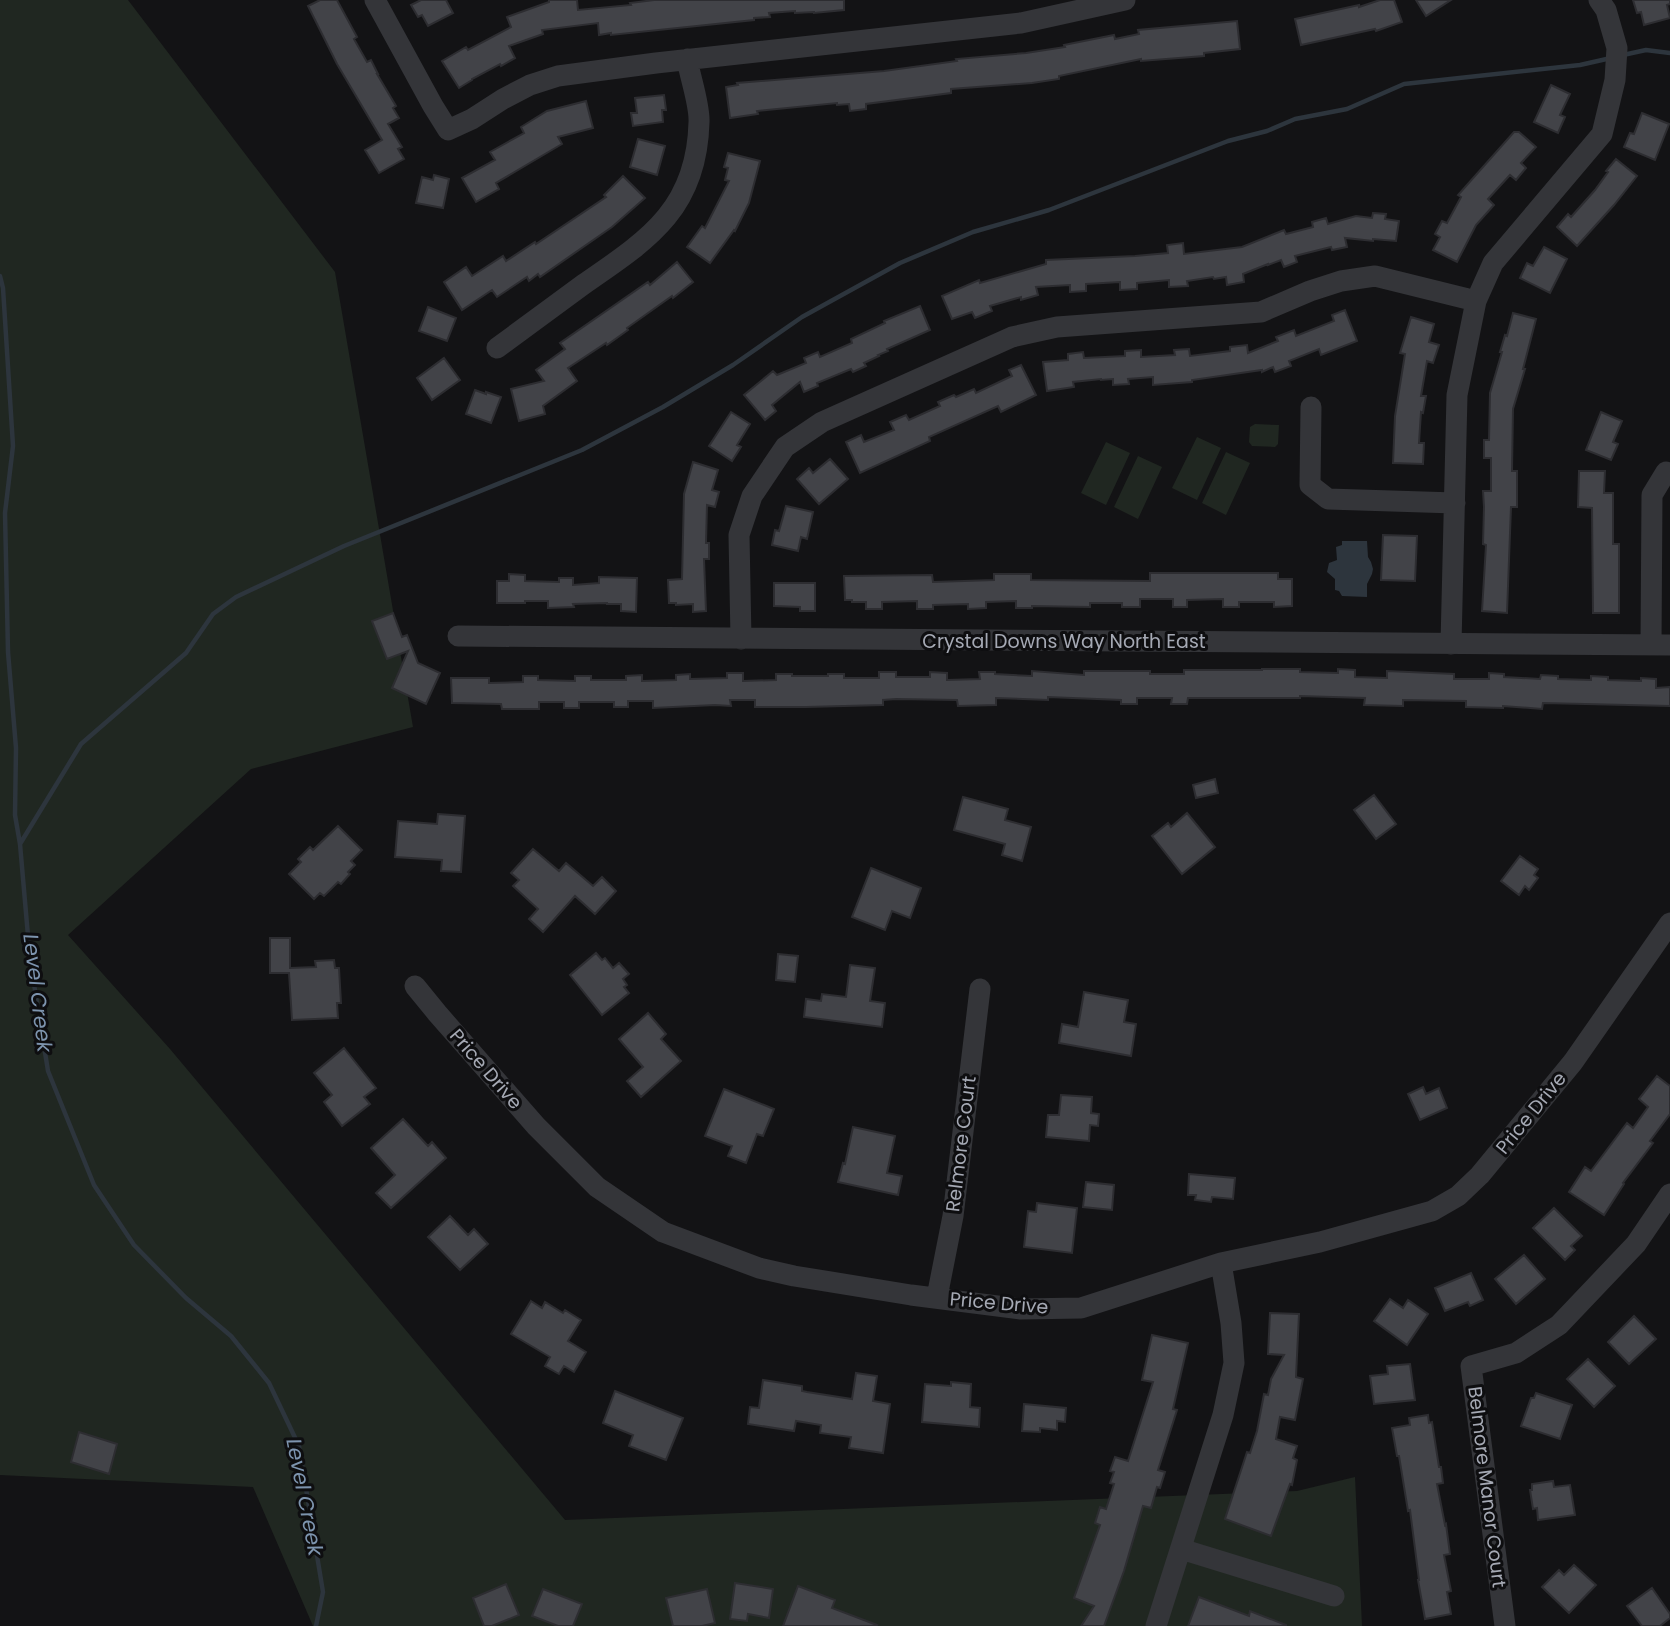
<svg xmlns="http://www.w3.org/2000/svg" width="1670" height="1626" viewBox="0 0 1670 1626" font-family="Poppins,sans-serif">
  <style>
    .green { fill: #202721 }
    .water { fill: #2d353d }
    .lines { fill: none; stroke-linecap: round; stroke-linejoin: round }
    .stream { stroke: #2d353d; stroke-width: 4.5 }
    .building { fill: #424348; stroke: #2d2d31; stroke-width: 2 }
    .minor { stroke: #343539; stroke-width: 21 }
    .labels { text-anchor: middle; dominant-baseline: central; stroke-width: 6; stroke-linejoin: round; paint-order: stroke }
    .street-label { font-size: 19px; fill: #a5a9b4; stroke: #0e0e10 }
    .water-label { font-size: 21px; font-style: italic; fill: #7d94ae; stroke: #0e0e10 }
  </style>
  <rect width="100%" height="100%" fill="#131315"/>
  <path class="green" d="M0,0H128L335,272L413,727L251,769L68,935L170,1049L565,1520L1297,1491L1355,1477L1362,1626H313L253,1487L0,1475Z
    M1255,424L1279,425L1278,444L1275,447L1252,446L1249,442L1250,427Z
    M1197,437L1221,448L1197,500L1172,488Z
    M1106,442L1130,453L1106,505L1081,493Z
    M1226,452L1250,463L1226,515L1202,503Z
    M1138,456L1162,467L1138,519L1114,507Z"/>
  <path class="water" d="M1342,541H1367L1368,557L1371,562L1373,569L1372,574L1367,584V597L1342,596L1339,591L1335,590V579L1327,572L1329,563L1337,560L1336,547L1342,545Z"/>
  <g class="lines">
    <path class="stream" d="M1623,55L1646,50L1670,53
      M0,276L3,288L13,446L5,513L8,652L16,748L15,815L20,844L30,959L48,1071L94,1185L134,1245L186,1298L231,1336L269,1383L299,1446L323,1592L316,1626
      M20,844L81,744L186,653L213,614L236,597L344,546L582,450L663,407L733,365L802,317L900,263L973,232L1049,210L1228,141L1267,131L1295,119L1347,109L1404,84L1580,65L1611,58"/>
  </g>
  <path class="building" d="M320,0H337L357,37L354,39L367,62L371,60L378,74H377L396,106L393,108L399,118L388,124L402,147L398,149L404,159L379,173L365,150L382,140L337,64L308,6Z
    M421,0H446L453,13L428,26L422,15L418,17L411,5Z
    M549,0H577L578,10L631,5L630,3L654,0H844V10L814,13V12L795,13V11L769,13L770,17L754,18V20L611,35V33L599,35L598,23L542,30L543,34L509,46L515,58L501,66L500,64L472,79V80L459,88L442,61L466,47L468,50L511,27L507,17L549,2Z
    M1380,0H1394L1402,22L1376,31L1375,29L1301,45L1295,19L1359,5V7Z
    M1416,0H1451L1426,16Z
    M1633,0H1670V4L1667,5L1670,18L1644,25L1641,12L1637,13Z
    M1237,21L1240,49L1204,53V56L1141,61V59L1059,76V79L1032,83L951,89V93L866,104V109L850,111L849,104L837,105V103L757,111L758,114L730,118L726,87L738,85L737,83L884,71L957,61L956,59L1026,53L1065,47L1064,45L1114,35L1115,39L1139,34L1138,30Z
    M1551,85L1570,94L1560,115L1565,117L1558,133L1534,122Z
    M664,95L666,110H662L663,122L633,126L631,113H637L635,98Z
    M586,101L593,128L558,137L562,144L496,183L499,189L476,202L462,178L495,160L490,152L524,133L521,127L547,111Z
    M1642,113L1669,124L1655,160L1624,147L1630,133L1634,134Z
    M1514,132H1519L1536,147L1521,163L1526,168L1516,180L1510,175L1488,199L1494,205L1476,225L1457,262L1433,250L1440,237L1435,234L1442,221L1447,223L1461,197L1458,195Z
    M638,139L665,146L657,175L630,167Z
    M728,153L760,161L749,203L735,231L734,230L710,263L687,247L702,226L705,228L729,181L725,180L728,168L724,167Z
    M1616,159L1637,176L1614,205L1577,246L1557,227L1568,214L1571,217L1595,190L1608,172L1606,171Z
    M434,175L449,179L443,208L416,203L422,177L433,180Z
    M623,176L645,198L612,227L540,277L538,274L529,281L527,277L497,297L492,290L462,310L444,282L466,267L472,276L503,256L506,261L535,242L536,244L606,197L604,195Z
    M1373,213L1386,214L1385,219L1399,221L1396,241L1373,239V241L1345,238L1347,247L1332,250L1331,247L1295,256L1297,262L1284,267L1281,260L1268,265V264L1243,274L1244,282L1227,285L1226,277L1214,279L1213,277L1187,281L1188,286L1169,287V280L1137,283V289L1120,290V282L1086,284V291L1070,292V285L1036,287L1038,295L1021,300V297L990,306L992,311L975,318L972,312L952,319L942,296L979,280L980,283L1046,264V260L1135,256L1168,253L1167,245L1183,243L1184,254L1242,247L1284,230L1286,234L1313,227L1312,222L1326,218L1328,224L1356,216L1372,218Z
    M1544,247L1567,259L1550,293L1520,278L1527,263L1533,266Z
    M677,262L693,282L673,298L672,296L627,328L628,330L607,345L606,343L568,368L577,381L543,406L545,414L519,421L511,389L544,381L536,370L565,349L560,343L648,282L650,285Z
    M920,306L930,330L887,349L888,351L878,355L879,356L864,363L866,366L853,372L851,369L817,383L818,386L804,392L800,382L772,405L776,411L765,420L744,395L773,371L777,375L806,363L804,358L818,352L820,357L852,343L851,339L885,323L884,321Z
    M428,307L456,318L447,341L419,331Z
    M1345,310L1357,341L1321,355L1319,349L1289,361L1291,366L1275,372L1273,367L1262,372V370L1192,380V382L1153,385V377L1128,379L1129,384L1113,385V379L1101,380V379L1073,382L1074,387L1047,391L1043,362L1068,360V354L1083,352L1084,358L1125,356V351L1141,350V357L1175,355L1174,350L1189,349L1190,356L1230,351V347L1247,345L1248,353L1278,341L1276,337L1294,330L1296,336L1334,321L1332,315Z
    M1513,313L1536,319L1523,369H1525L1513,409L1512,471H1517V507H1511L1507,613L1482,611L1486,545L1483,544L1484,507L1483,491H1491V458H1484V440H1489L1490,393L1502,352H1500L1505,335L1507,336Z
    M1411,317L1434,324L1429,342L1439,345L1433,363L1427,361L1421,396H1426L1423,413L1421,412L1419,443H1424L1423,464L1393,463L1395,416L1405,354L1400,353Z
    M444,358L460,380L432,400L417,378Z
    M1021,365L1036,395L1001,412L998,406L929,437L930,441L860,473L846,442L861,435L864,442L894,430L890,422L906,415L909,420L940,406L938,402L954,395L956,397L974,389L976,393L1012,376L1009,370Z
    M475,390L486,394V392L501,397L491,423L466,414Z
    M731,412L750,424L737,445L741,447L732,461L709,446Z
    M1601,412L1622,421L1613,442L1618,444L1611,460L1586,450Z
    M830,459L848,479L819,504L797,479L809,468L813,473Z
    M693,462L718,470L712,490L719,492L715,507L707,505L706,543H709V559H704L706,611L693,612V604L676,605V603H669L668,580L682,579L684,494Z
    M1579,471H1605L1604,493H1613V544H1619V613H1593L1592,508L1578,507Z
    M786,506L813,512L807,539L801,537L798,551L772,545L775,530L779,531Z
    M1383,535L1417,536L1415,581L1381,580Z
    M1150,573H1278V579H1292V606L1274,607V602H1239V607H1223V599L1187,600V607H1173V599H1140V607H1122V603H1090V607L1032,606V608H1016V601L986,602V608L968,609V604L933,605V609H917V601L882,602V609H866V602H852V600H845L844,576L932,575L933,582L994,580V574H1031V580L1150,581Z
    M509,574L525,575V581L559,582V578H573V585L599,583V577L637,578L636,612L621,611V604H607V603L573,604L574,607L548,608V601H525V603H497V581H509Z
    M774,583H815V611H800V607L774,606Z
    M393,613L402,637L407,635L418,663L440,673L426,704L392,688L408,651L387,659L372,621Z
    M1262,669H1300V672L1338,673V669L1355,670V677L1387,678V671L1454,674V679H1489V673L1504,674V677L1540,679L1541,675L1558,676V679L1591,680V676L1608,677V680L1641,681V678L1656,679V688L1670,687V706L1543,703L1542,709L1503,706V708L1466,707V701L1403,700V706L1364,705L1365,698L1300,696V698H1188L1187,704H1171L1172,698H1137V704H1121V700L1048,697V700L996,698V705L958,706L957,700L896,699L883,700V705L806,707H755V700H730L731,706L715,705L653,708V701H628V707H614V702H579V708H564V702H539V709H502L501,704L452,703L451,678H489V683L523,682V676H538V680L575,681V676H591V680H626V676L642,675V681L676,680V675L690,674V679L727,678V673H743V681L776,680V674H792V676H828V674H844V678H879V672H896V677H930V672L947,673V680L980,679L979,672H995V674L1032,676V671L1084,675V671H1150V674H1184V670H1262Z
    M1215,779L1218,793L1196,798L1193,785Z
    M1374,795L1396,824L1376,839L1354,810Z
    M963,797L1008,809L1005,820L1031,827L1022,861L1002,855L1005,844L954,830Z
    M1187,813L1215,847L1182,874L1152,836L1168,823L1171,827Z
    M438,814L465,816L461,872L441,871L442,860L395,857L398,821L437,824Z
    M338,826L362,850L351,861L355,865L348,872L350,874L341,884L338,882L324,896L320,893L314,899L289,874L301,862L298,859L310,847L313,850Z
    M533,849L559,871L566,863L593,886L602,877L616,891L595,914L575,896L543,932L529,919L538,909L513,886L519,880L511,873Z
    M1520,856L1538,869L1534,875L1538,878L1529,890L1525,886L1519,895L1501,881Z
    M871,868L921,888L910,918L892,911L885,930L852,917Z
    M270,938H290V968L316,967L315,961L334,960L335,968H339L341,1003H337L338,1018L292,1020L289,973H270Z
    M596,953L602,960L605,958L613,968L619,963L629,974L623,979L627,985L624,987L629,993L602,1015L570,975Z
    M778,954L798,956L795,982L776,980Z
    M850,965L875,968L870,1001L885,1003L882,1027L804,1017L806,999L821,1001L822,994L846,997Z
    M1084,992L1128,1000L1124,1022L1136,1024L1131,1056L1059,1043L1062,1024L1078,1027Z
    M648,1013L666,1034L661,1039L681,1061L641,1097L627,1081L643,1067L619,1039Z
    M344,1048L376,1088L364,1097L370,1104L342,1126L324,1102L332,1095L314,1073Z
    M1657,1076L1670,1086V1114L1650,1141L1653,1143L1623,1183L1624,1184L1604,1215L1569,1192L1585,1167L1591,1171L1627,1123L1633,1128L1648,1107L1639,1099Z
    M1423,1087L1426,1094L1439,1088L1447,1108L1420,1120L1408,1094Z
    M724,1089L774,1109L763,1136L757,1134L746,1163L728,1156L732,1146L705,1136Z
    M1061,1095L1092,1097L1091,1113L1099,1114L1098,1126L1090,1125L1089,1141L1046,1137L1048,1115H1059Z
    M403,1119L428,1146L432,1142L446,1158L391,1208L376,1193L395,1175L371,1148Z
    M853,1127L895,1136L887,1173L902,1176L898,1195L838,1182L843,1163L845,1164Z
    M1189,1174L1235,1178L1233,1199L1212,1197L1211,1202L1195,1200L1196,1195H1188Z
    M1086,1182L1114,1185L1112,1210L1083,1207Z
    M1037,1203L1077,1208L1072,1253L1024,1247L1028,1211L1036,1212Z
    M1554,1208L1582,1236L1571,1246L1575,1250L1565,1260L1533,1228Z
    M450,1216L468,1235L474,1229L488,1244L460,1270L428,1237Z
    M1524,1255L1545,1279L1516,1304L1495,1279Z
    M1471,1273L1483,1300L1470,1306L1468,1302L1445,1311L1435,1288Z
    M1390,1299L1403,1308L1408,1300L1428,1314L1407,1345L1374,1321Z
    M531,1301L542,1308L545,1302L563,1313L565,1310L581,1320L568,1341L586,1352L574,1372L564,1366L559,1374L545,1366L550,1357L511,1334Z
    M1270,1313L1299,1314L1296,1377L1303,1379L1295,1420L1280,1417L1276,1439L1297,1446L1293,1458L1297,1460L1292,1485L1290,1484L1271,1536L1225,1519L1247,1452L1250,1453L1257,1431L1264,1394L1268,1395L1271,1379L1284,1355L1268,1354Z
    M1634,1316L1656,1339L1629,1364L1608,1342Z
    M1152,1335L1188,1343L1173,1409L1177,1410L1158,1470L1165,1472L1160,1488L1157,1487L1151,1508L1143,1506L1124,1571L1104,1626H1081L1094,1606L1074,1598L1100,1525L1095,1523L1100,1507L1106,1509L1114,1484L1110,1483L1114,1472L1110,1471L1115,1457L1128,1461L1153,1382L1142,1380Z
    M1588,1359L1615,1386L1594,1407L1567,1379Z
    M1410,1364L1415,1400L1374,1404L1370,1376L1388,1374L1387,1366Z
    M856,1373L877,1376L873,1401L890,1404L883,1453L849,1448L851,1437L820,1433L821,1425L796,1421L794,1431L748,1424L750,1407L759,1408L763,1380L802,1386V1391L807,1392L852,1399Z
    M951,1382L971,1384L970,1407L980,1408L979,1427L922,1422L925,1384L951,1386Z
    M615,1391L683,1418L666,1460L629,1446L633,1435L603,1423Z
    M1536,1393L1572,1405L1560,1439L1521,1426L1531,1398H1534Z
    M1024,1404L1066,1408L1065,1422L1057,1421V1430L1040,1428V1432L1022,1431Z
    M1428,1415L1429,1423L1432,1422L1439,1467H1441L1443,1483L1437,1484L1445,1525L1446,1524L1450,1554L1444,1555L1451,1591L1447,1592L1451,1614L1425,1619L1418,1580H1419L1410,1510L1408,1511L1399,1456H1397L1392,1428L1410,1425L1409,1418Z
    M79,1432L117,1444L109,1474L71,1462Z
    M1553,1481L1554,1487L1570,1485L1575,1515L1538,1520L1537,1508L1533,1509L1530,1490H1532V1484Z
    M1574,1565L1596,1585L1569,1613L1542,1587L1559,1570L1564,1575Z
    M735,1583L773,1589L769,1618L748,1614L747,1621L730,1619Z
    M506,1584L519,1615L492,1626H484L473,1598Z
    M798,1586L835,1600L832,1608L877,1625L876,1626H783Z
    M1652,1588L1670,1614V1618L1660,1626H1642L1627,1606Z
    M543,1589L582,1604L573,1626H558L532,1616Z
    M707,1589L715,1623L702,1626H673L666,1598Z
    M1199,1597L1249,1616L1250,1611L1286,1625V1626H1188Z"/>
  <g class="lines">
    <path class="minor" d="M375,0L433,106L448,130L472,119L503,99L530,85L558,76L656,63L1021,23L1125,0
      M497,348C526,327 555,305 584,284C648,240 697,209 699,122C700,105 690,77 687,59
      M1311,407L1310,485L1328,499L1455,503
      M458,636L1670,645
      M741,639L739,535L752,496L785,447L822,422L1012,337L1057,327L1261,312L1310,291L1341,281L1375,276L1476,301
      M1451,644L1457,395L1476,301L1493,263L1602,134L1615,80L1617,48L1606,10L1599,0
      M1651,645L1652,495L1666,472
      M415,986L437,1013L536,1126L597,1187L663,1232L759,1268L794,1276L911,1295L1021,1309L1081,1308L1221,1263L1320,1242L1432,1211L1458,1196L1480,1175L1573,1062L1670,923
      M937,1297L953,1216L980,989
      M1181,1549L1334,1596
      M1156,1626L1223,1415L1234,1363L1231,1323L1221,1263
      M1505,1626L1471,1366L1516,1353L1559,1325L1636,1244L1670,1194"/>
  </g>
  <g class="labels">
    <g class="street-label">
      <text x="1064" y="641">Crystal Downs Way North East</text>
      <text transform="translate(486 1069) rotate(49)">Price Drive</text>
      <text transform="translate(1531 1113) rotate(-51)">Price Drive</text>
      <text transform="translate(961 1144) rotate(-83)">Relmore Court</text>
      <text transform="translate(999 1303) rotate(5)">Price Drive</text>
      <text transform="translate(1487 1487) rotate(83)">Belmore Manor Court</text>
    </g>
    <g class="water-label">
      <text transform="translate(38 993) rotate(83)">Level Creek</text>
      <text transform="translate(305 1497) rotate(79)">Level Creek</text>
    </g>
  </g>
</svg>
